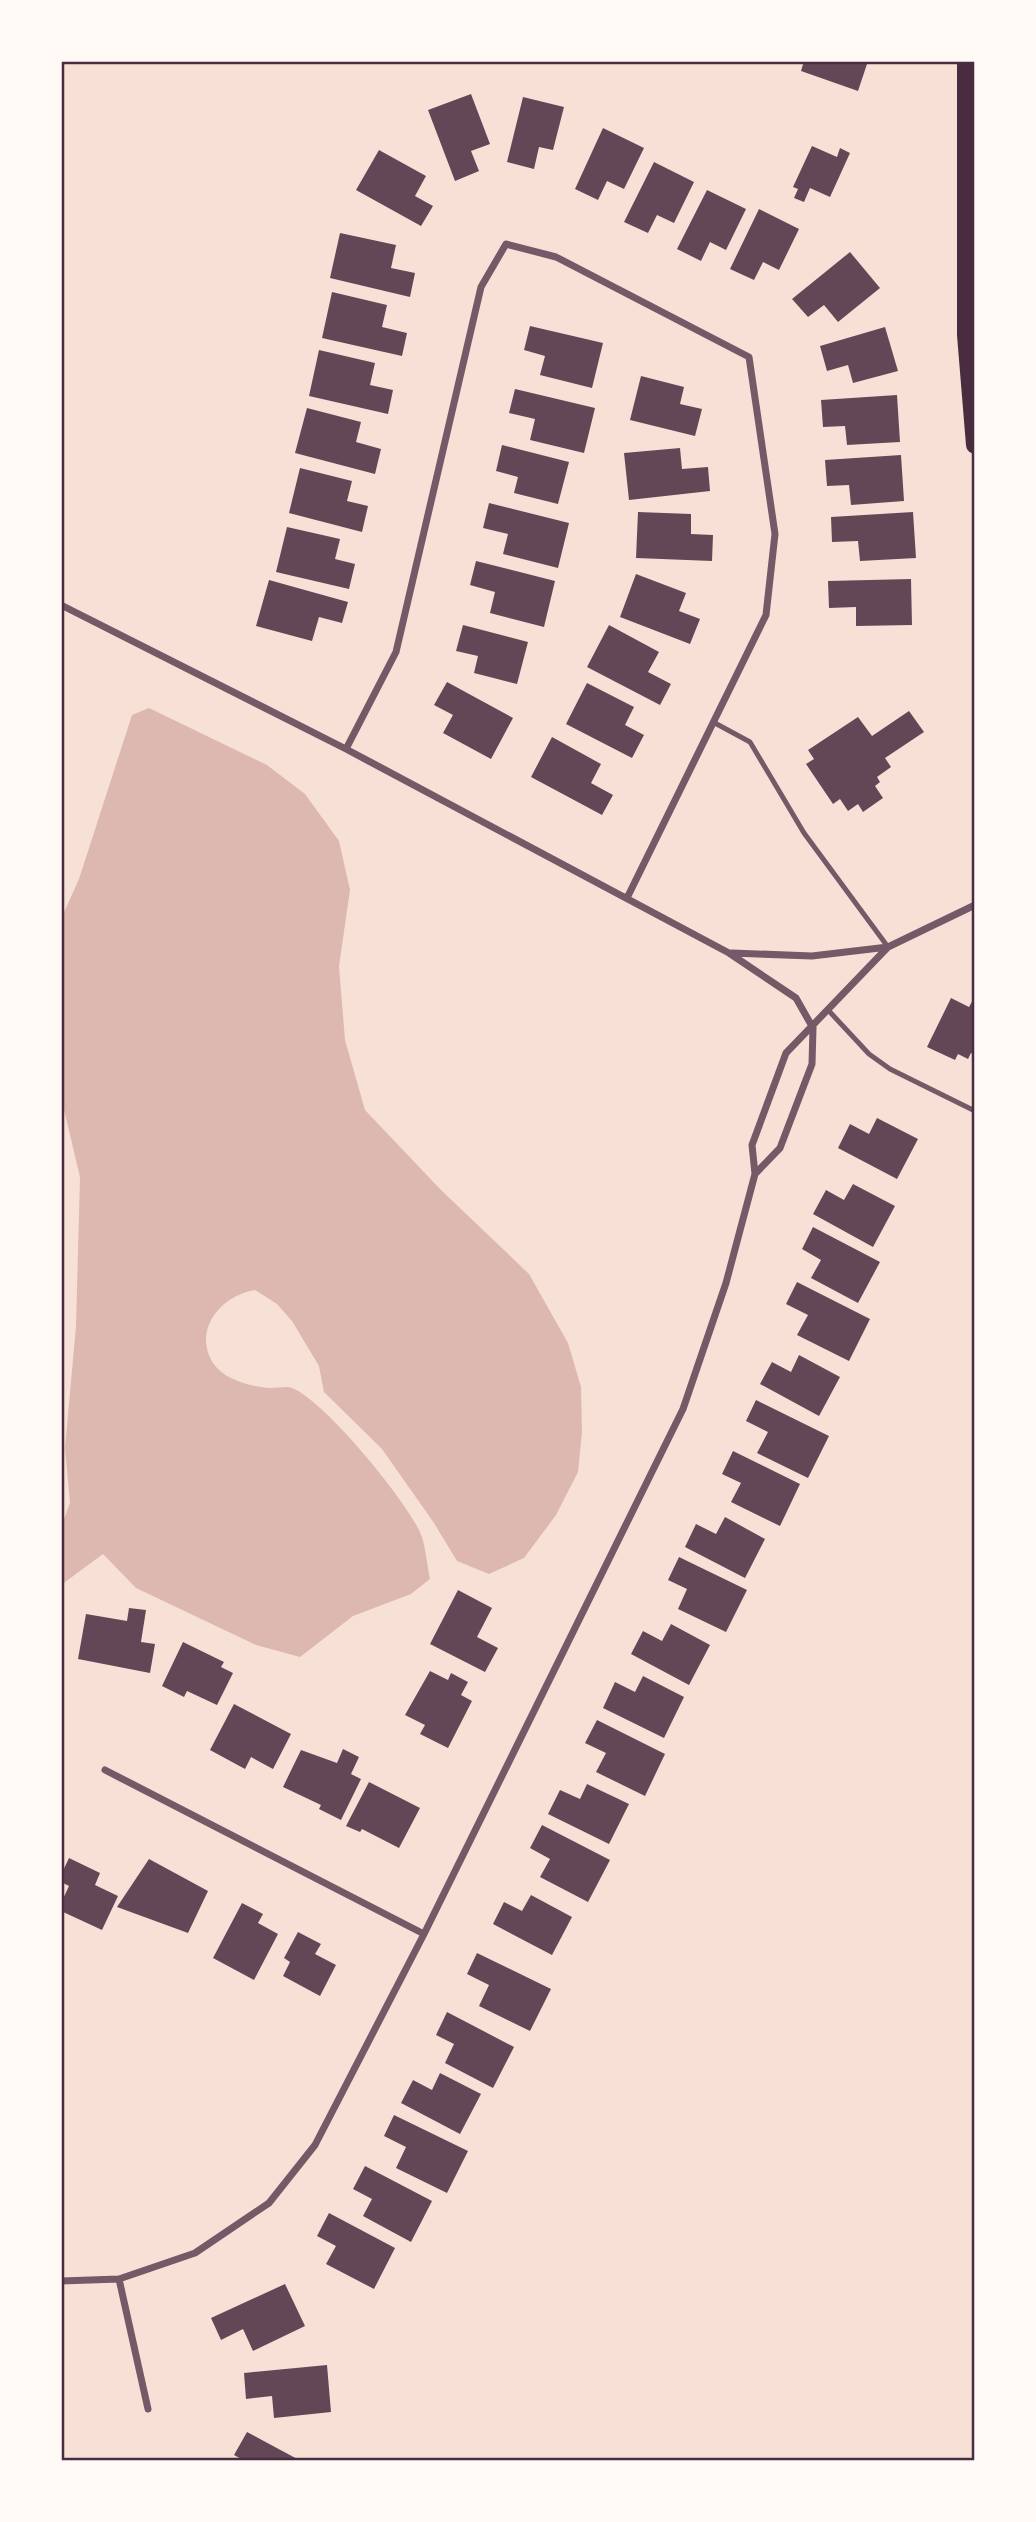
<svg xmlns="http://www.w3.org/2000/svg" width="1036" height="2522" viewBox="0 0 1036 2522" font-family="'Roboto Condensed',sans-serif">
  <style>
    .water { fill: #dcb8b0 }
    .building { fill: #644757 }
    .lines { fill: none; stroke-linecap: round; stroke-linejoin: round }
    .service { stroke: #755966; stroke-width: 5 }
    .minor { stroke: #755966; stroke-width: 7 }
    .primary { stroke: #4a2c40; stroke-width: 18 }
    .neatline { fill: none; stroke: #4a2c40; stroke-width: 2.5 }
  </style>
  <rect width="100%" height="100%" fill="#f7e1d7"/>
  <path class="water" d="M149,708L267,765L305,794L339,841L350,890L339,966L345,1040L365,1110L441,1190L529,1274L568,1343L581,1387L582,1432L578,1472L556,1515L524,1558L489,1574L457,1561L434,1523L382,1449L324,1392L319,1366L292,1321L277,1304L255,1290C222,1295 192,1329 213,1363C224,1380 252,1387 271,1388C277,1388 286,1386 292,1388C323,1399 411,1505 422,1537C426,1550 427,1565 430,1579L411,1594L353,1616L300,1657L256,1645L136,1588L103,1554L61,1585V1527L70,1503L65,1448L76,1326L80,1177L61,1097V919L79,879L132,715Z"/>
  <path class="building" d="M804,61H868L858,91L801,71Z
    M471,94L490,144L471,151L479,171L455,181L428,110Z
    M523,97L564,107L553,150L539,147L534,169L507,162Z
    M603,128L644,148L624,189L607,181L598,200L575,189Z
    M812,146L837,157L840,148L850,153L830,197L810,188L804,202L794,198L798,189L793,187Z
    M379,150L426,176L415,196L433,206L421,226L356,190Z
    M654,162L694,182L674,223L657,215L648,233L624,222Z
    M707,190L746,209L726,250L710,242L701,261L677,249Z
    M759,209L799,229L779,270L763,262L754,280L730,269Z
    M340,233L396,245L391,268L415,273L410,297L330,278Z
    M850,252L880,288L838,322L824,305L808,317L792,299Z
    M332,292L387,305L382,327L407,333L402,356L322,338Z
    M530,326L603,343L592,388L540,375L545,356L524,350Z
    M885,327L898,371L853,383L848,365L827,371L820,346Z
    M319,350L375,363L370,385L393,390L388,414L309,396Z
    M641,376L684,387L680,404L702,409L695,436L630,420Z
    M515,389L595,408L584,453L530,440L535,419L509,413Z
    M897,395L900,442L847,445L845,426L823,427L821,400Z
    M307,408L361,422L356,442L381,449L375,474L295,453Z
    M502,445L569,462L558,504L514,493L518,477L496,471Z
    M680,448L682,469L708,467L710,491L629,500L624,453Z
    M901,455L904,501L851,505L849,485L827,486L825,460Z
    M300,468L352,481L347,501L368,506L362,532L289,513Z
    M489,503L569,523L558,568L503,554L508,534L483,528Z
    M638,512L691,514V534L713,535L712,561L636,558Z
    M913,512L916,558L860,561L858,541L832,542L831,517Z
    M287,527L340,539L335,559L355,564L349,589L276,572Z
    M476,561L555,581L544,627L490,613L495,592L470,585Z
    M636,574L686,593L679,611L700,619L690,644L620,617Z
    M911,579L912,625L856,626V607L829,608L828,581Z
    M269,580L348,602L342,623L319,617L312,641L256,626Z
    M463,625L528,642L517,684L474,673L478,656L456,651Z
    M609,625L659,652L648,672L671,684L660,705L587,667Z
    M447,682L513,718L491,759L443,733L453,715L434,705Z
    M587,683L634,707L625,725L644,735L632,758L566,724Z
    M909,711L924,732L885,758L891,767L877,777L880,782L875,786L883,798L863,812L858,804L848,811L840,799L833,804L806,764L814,759L808,750L858,717L872,736Z
    M552,737L601,764L591,783L613,795L602,815L531,777Z
    M975,996V1055L971,1053L968,1059L958,1054L955,1060L927,1047L951,998L969,1007Z
    M877,1118L918,1139L897,1179L838,1148L850,1124L869,1134Z
    M853,1184L895,1206L873,1247L813,1214L826,1190L844,1200Z
    M813,1227L880,1262L858,1303L811,1278L821,1260L802,1249Z
    M797,1282L870,1319L849,1361L797,1335L808,1315L786,1304Z
    M799,1355L840,1377L819,1416L760,1384L772,1362L791,1372Z
    M756,1400L829,1436L808,1478L757,1453L768,1432L746,1421Z
    M733,1451L800,1484L780,1526L731,1502L741,1483L722,1474Z
    M725,1517L765,1539L745,1578L685,1547L696,1524L716,1534Z
    M679,1557L747,1590L726,1632L678,1609L687,1589L668,1580Z
    M458,1590L492,1608L477,1637L498,1648L485,1672L430,1644Z
    M129,1608L146,1610L141,1642L155,1644L150,1673L78,1659L86,1614L127,1621Z
    M671,1624L710,1645L689,1685L631,1654L643,1631L662,1641Z
    M183,1642L224,1662L221,1667L233,1673L217,1705L187,1691L184,1697L162,1686Z
    M430,1671L448,1680L451,1673L468,1682L461,1695L472,1701L448,1748L420,1734L425,1725L405,1715Z
    M643,1676L684,1697L664,1738L603,1708L615,1682L635,1692Z
    M234,1704L291,1734L273,1769L251,1757L245,1769L210,1750Z
    M597,1720L665,1754L645,1796L596,1772L606,1753L585,1743Z
    M343,1749L359,1757L351,1774L361,1779L341,1820L319,1809L321,1805L283,1787L301,1750L337,1763Z
    M369,1782L420,1808L399,1848L362,1829L360,1832L346,1826Z
    M587,1784L629,1804L609,1844L548,1814L560,1790L580,1799Z
    M542,1825L610,1860L588,1902L540,1877L550,1859L530,1848Z
    M69,1858L100,1873L95,1885L118,1896L102,1930L61,1911V1903L69,1886L61,1882V1875Z
    M149,1859L208,1891L188,1933L117,1907Z
    M531,1895L572,1917L552,1955L493,1924L504,1902L522,1911Z
    M242,1903L263,1914L258,1923L278,1934L254,1980L213,1958Z
    M298,1932L321,1944L315,1954L336,1965L320,1996L283,1976L290,1962L284,1958Z
    M477,1953L551,1989L530,2031L479,2006L489,1985L467,1974Z
    M447,2012L514,2047L493,2088L445,2063L454,2044L436,2035Z
    M440,2073L481,2094L460,2134L401,2103L413,2080L432,2090Z
    M394,2115L468,2151L447,2193L396,2168L406,2147L384,2136Z
    M365,2166L432,2201L411,2242L363,2216L372,2199L353,2189Z
    M329,2213L395,2248L374,2289L326,2264L336,2246L317,2236Z
    M285,2284L305,2326L253,2351L243,2329L221,2340L211,2318Z
    M327,2365L331,2412L274,2418L272,2396L246,2399L244,2373Z
    M247,2432L301,2461H245L234,2455Z"/>
  <g class="lines">
    <path class="service" d="M713,722L750,742L804,833L888,947
      M829,1011L869,1054L890,1069L975,1111"/>
    <path class="minor" d="M61,605L346,749L729,953L796,998L813,1028
      M346,749L396,652L481,287L506,244L556,257L749,357L775,534L766,615L628,896
      M732,953L812,956L888,947
      M755,1174L780,1148L812,1064L813,1028
      M105,1770L424,1934
      M119,2279L148,2409
      M61,2281L119,2279L195,2253L269,2203L315,2145L424,1934L683,1409L726,1283L755,1174L752,1145L786,1053L888,947L975,905"/>
    <path class="primary" d="M966,61V335L975,445"/>
  </g>
  <rect width="1036" height="2522" fill="none" stroke="#fffaf5" stroke-width="126"/>
  <rect x="63" y="63" width="910" height="2396" class="neatline"/>
</svg>
